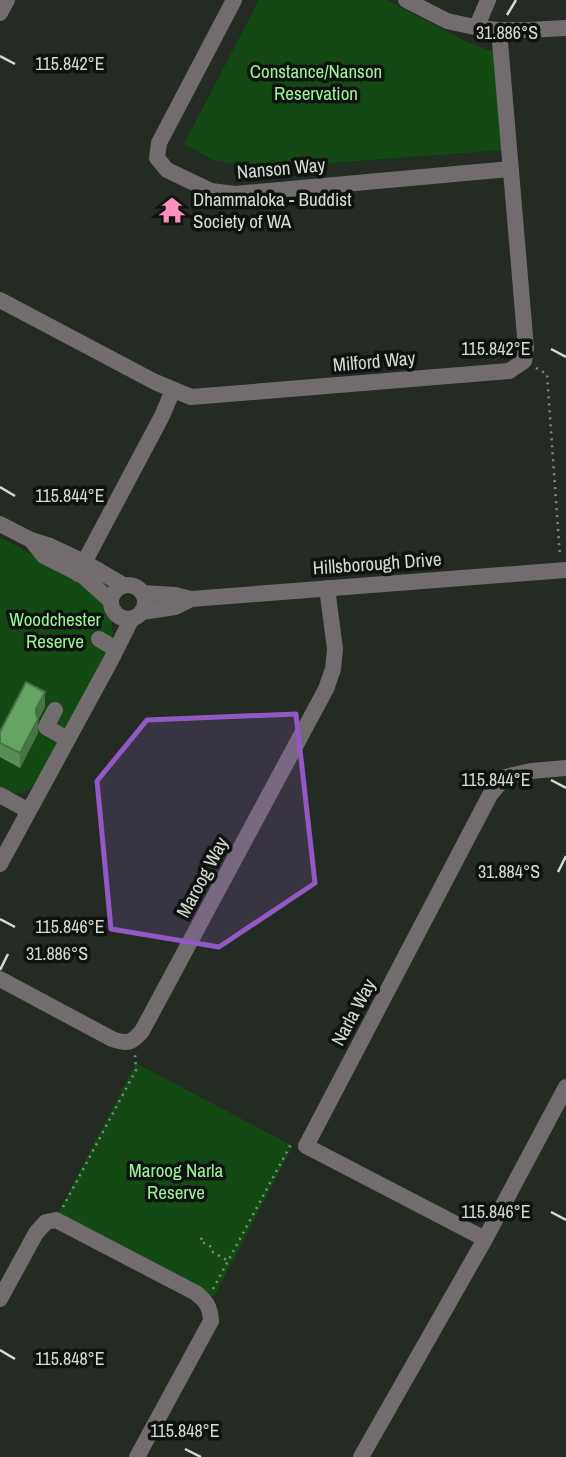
<svg xmlns="http://www.w3.org/2000/svg" width="566" height="1457" viewBox="0 0 566 1457" font-family="'Archivo Narrow',sans-serif">
  <style>
    .green { fill: #134a13 }
    .lines { fill: none; stroke-linecap: round; stroke-linejoin: round }
    .path { stroke: #838a82; stroke-width: 2.5; stroke-dasharray: 2 5; stroke-linecap: butt }
    .minor { stroke: #726c6e; stroke-width: 16 }
    .wall { fill: #568f53 }
    .shaded-wall { fill: #467444 }
    .building { fill: #64a661; stroke: #467444; stroke-width: 2 }
    .marked { fill: #9258c4; fill-opacity: 0.2; stroke: #9258c4; stroke-width: 5; stroke-linejoin: round }
    .ticks { fill: none; stroke: #d5dbd4; stroke-width: 2.5 }
    .labels { text-anchor: middle; dominant-baseline: central; stroke-width: 7; stroke-linejoin: round; paint-order: stroke }
    .park-label { font-size: 19px; fill: #9cf497; stroke: #0f130f }
    .street-label { font-size: 19px; fill: #d5dbd4; stroke: #0f130f }
    .poi-label { font-size: 19px; fill: #d5dbd4; stroke: #0f130f; text-anchor: start }
    .ticks-label { font-size: 18px; text-anchor: middle; fill: #d5dbd4; stroke: #0f130f; stroke-width: 7; stroke-linejoin: round; paint-order: stroke }
  </style>
  <rect width="100%" height="100%" fill="#232b22"/>
  <path class="green" d="M259,0H387L469,43L494,52L503,150L264,168L213,160L184,144Z
    M0,537L90,586L104,596L111,613L113,634L102,663L34,786C24,795 11,796 0,787Z
    M136,1063L293,1146L214,1297L57,1215Z"/>
  <g class="lines">
    <path class="path" d="M536,368L547,374L560,557
      M63,1207L136,1070L135,1053
      M202,1238L200,1241L210,1246L211,1251L228,1261
      M213,1289L291,1144"/>
    <path class="minor" d="M234,0L159,143L157,158L167,170L211,191L235,194L511,169
      M406,0L447,21L479,28L499,30H528L566,28
      M0,13L7,0
      M479,28L480,19L488,0
      M0,300L155,382L191,397L509,371L524,361L526,348L499,30
      M0,524L31,540L50,546L84,562L123,585
      M31,540L44,556L82,575L111,601
      M78,574L162,416L173,390
      M111 602a17 17 0 1 1 34 0a17 17 0 1 1-34 0Z
      M143,593L175,595L191,599L566,570
      M142,612L175,607L191,599
      M99,639L116,649
      M55,710L46,727L67,739
      M0,795L29,811
      M0,864L111,660L132,618
      M0,979L112,1039C127,1044 131,1044 142,1031L326,689L333,669L335,649L327,588
      M485,1239L306,1146L490,795L505,777L531,771L566,768
      M0,1299L36,1233L46,1222L56,1220L196,1293C207,1302 210,1307 211,1321L137,1457
      M361,1457L485,1239L566,1087"/>
  </g>
  <path class="wall" d="M45,707L38,720V733L20,768L0,757V732Z"/>
  <path class="shaded-wall" d="M45,692V707L38,720V733L20,768V753L36,709Z"/>
  <path class="building" d="M26,682L45,692L36,709V714L38,719L20,753L0,743V732Z"/>
  <path class="marked" d="M296,714L315,883L219,947L111,929L97,781L147,720Z"/>
  <path class="ticks" d="M507,15L516,0M0,56L15,64M551,349L566,357M0,487L15,496M551,780L566,788M558,872L566,856M0,919L15,927M0,970L8,954M551,1212L566,1220M0,1350L15,1359M185,1449L201,1457"/>
  <defs>
    <g id="temple-bare" transform="scale(2.1)"><path d="M0-6L5-2H3V0L6.5 2.5H4V6H1.5V3h-3V6H-4V2.5H-6.5L-3 0V-2H-5Z" fill="#fd8ebf" stroke="#0f130f" stroke-width="2.5" paint-order="stroke"/></g>
  </defs>
  <g fill-rule="evenodd">
    <use href="#temple-bare" x="172" y="210"/>
  </g>
  <g class="labels">
    <g class="park-label">
      <text x="316" y="71">Constance/Nanson<tspan x="316" dy="22">Reservation</tspan></text>
      <text x="55" y="619">Woodchester<tspan x="55" dy="22">Reserve</tspan></text>
      <text x="176" y="1170">Maroog Narla<tspan x="176" dy="22">Reserve</tspan></text>
    </g>
    <g class="street-label">
      <text transform="translate(281 168) rotate(-5)">Nanson Way</text>
      <text transform="translate(374 361) rotate(-5)">Milford Way</text>
      <text transform="translate(377 563) rotate(-4)">Hillsborough Drive</text>
      <text transform="translate(202 877) rotate(-62)">Maroog Way</text>
      <text transform="translate(353 1012) rotate(-62)">Narla Way</text>
    </g>
    <g class="poi-label">
      <text x="193" y="199">Dhammaloka - Buddist<tspan x="193" dy="22">Society of WA</tspan></text>
    </g>
  </g>
  <g class="ticks-label">
    <text x="507" y="39">31.886°S</text>
    <text x="70" y="70">115.842°E</text>
    <text x="496" y="355">115.842°E</text>
    <text x="70" y="502">115.844°E</text>
    <text x="496" y="786">115.844°E</text>
    <text x="509" y="878">31.884°S</text>
    <text x="70" y="933">115.846°E</text>
    <text x="57" y="960">31.886°S</text>
    <text x="496" y="1218">115.846°E</text>
    <text x="70" y="1365">115.848°E</text>
    <text x="185" y="1437">115.848°E</text>
  </g>
</svg>
